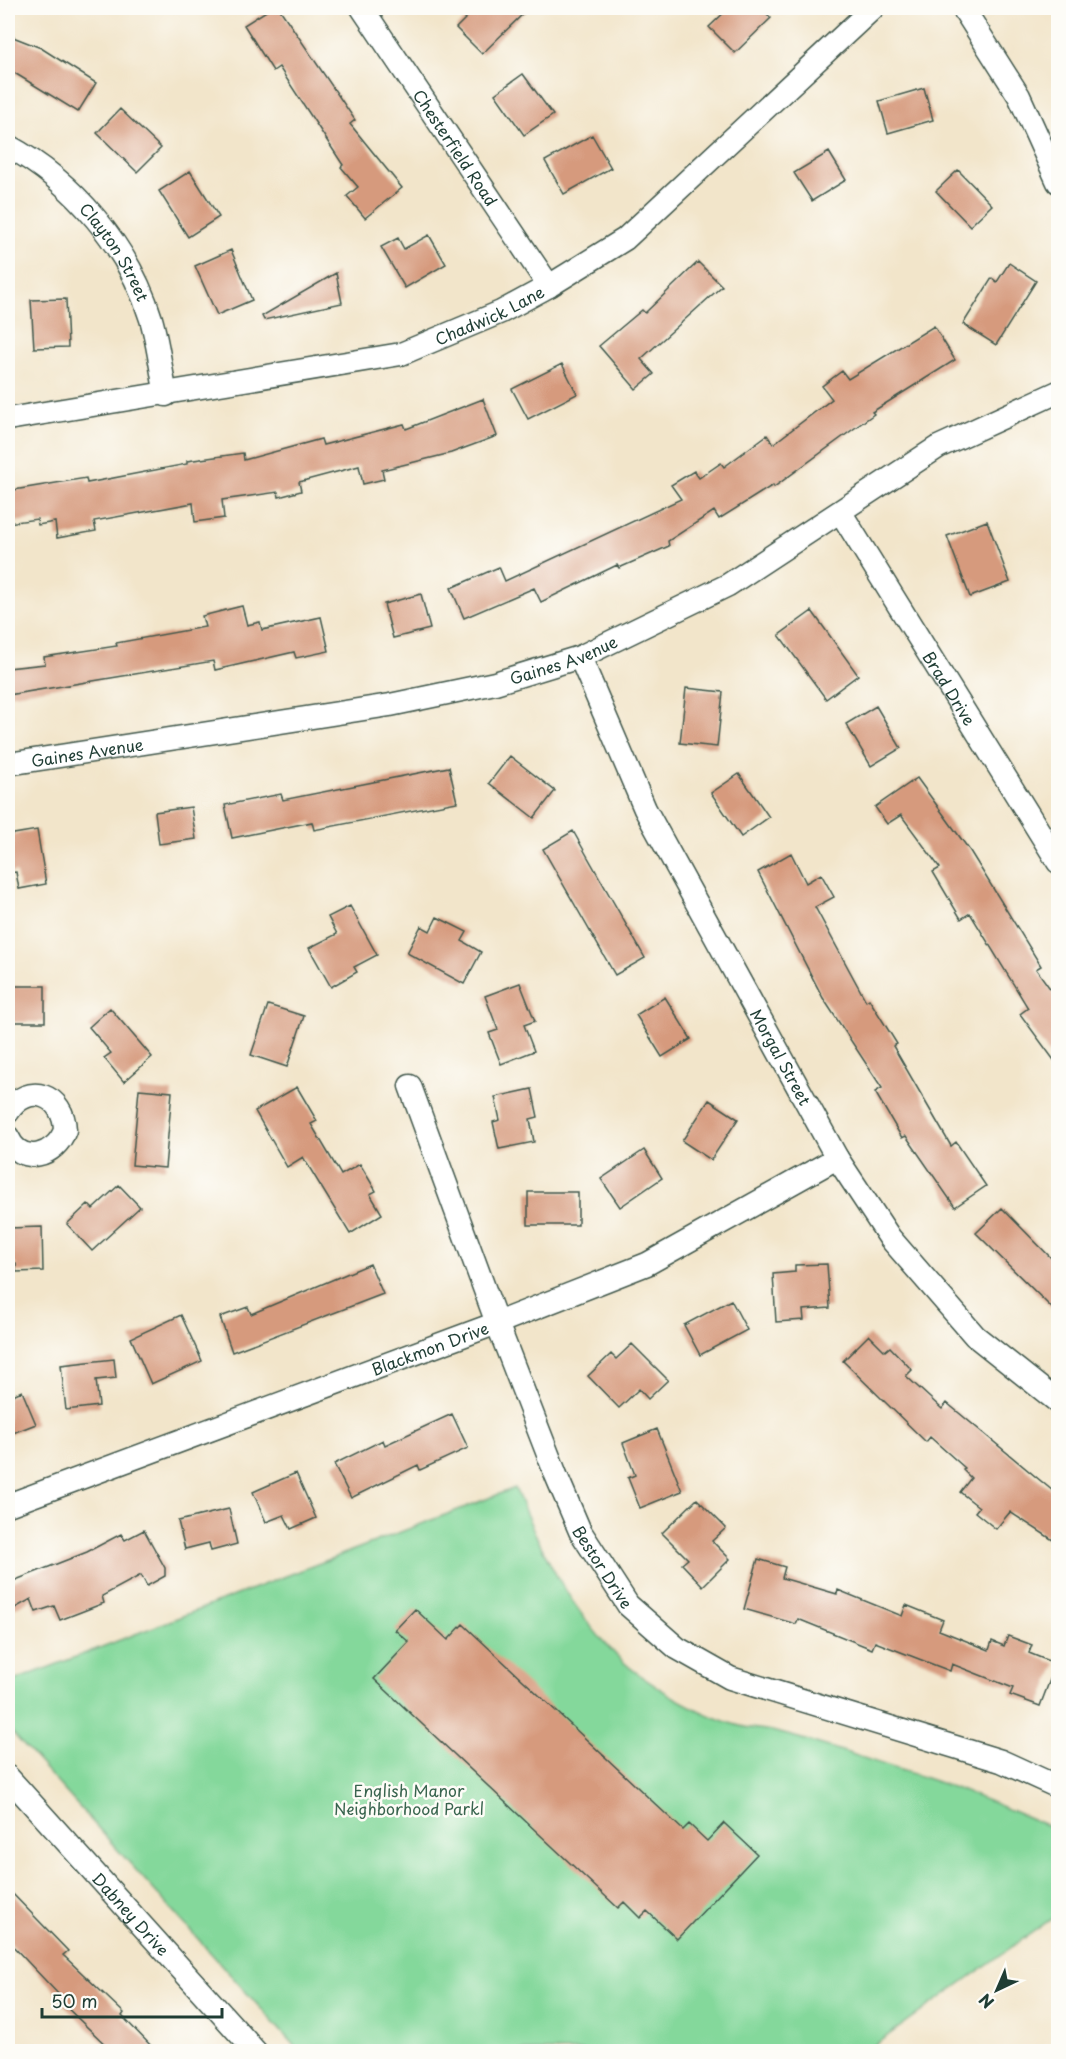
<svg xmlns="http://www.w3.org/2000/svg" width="1066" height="2059" viewBox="0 0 1066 2059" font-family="'Playpen Sans',sans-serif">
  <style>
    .green { fill: #84d89b; stroke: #528a68; stroke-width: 1.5 }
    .building { fill: #d69a7d }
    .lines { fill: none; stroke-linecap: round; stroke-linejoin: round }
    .minor-casing { stroke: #3f564a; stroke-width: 25 }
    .minor { stroke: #fff; stroke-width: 22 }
    .labels { text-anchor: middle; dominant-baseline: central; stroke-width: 5; stroke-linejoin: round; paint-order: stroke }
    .street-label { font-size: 16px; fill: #1f3d34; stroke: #fdfcf7 }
    .park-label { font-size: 16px; fill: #38644e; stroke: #fdfcf7 }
  </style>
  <rect width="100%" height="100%" fill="#fdfcf7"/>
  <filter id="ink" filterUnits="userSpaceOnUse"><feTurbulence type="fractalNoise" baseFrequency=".0167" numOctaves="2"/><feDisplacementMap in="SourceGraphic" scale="12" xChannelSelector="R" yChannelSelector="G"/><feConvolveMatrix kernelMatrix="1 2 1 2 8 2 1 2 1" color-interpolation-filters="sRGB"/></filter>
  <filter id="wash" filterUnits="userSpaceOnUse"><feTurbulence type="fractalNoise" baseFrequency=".008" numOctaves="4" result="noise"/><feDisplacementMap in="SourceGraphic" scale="24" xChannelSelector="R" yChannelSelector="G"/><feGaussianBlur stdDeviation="1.35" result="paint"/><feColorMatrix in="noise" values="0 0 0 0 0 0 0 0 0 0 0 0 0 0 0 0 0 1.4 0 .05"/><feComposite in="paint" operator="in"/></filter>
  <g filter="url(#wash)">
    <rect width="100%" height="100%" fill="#f2e5ca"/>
    <path class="green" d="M515,1488C542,1552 568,1607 618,1657C646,1684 702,1716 740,1726C751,1729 764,1729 776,1732C817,1742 857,1756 897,1769C952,1785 1006,1808 1058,1830V1914L866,2051H299L8,1728V1683Z"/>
    <g id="blocks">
      <path class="building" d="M271,8H279L355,120L350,124L402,188L365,218L347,196L358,187L341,167L343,165L279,67L273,71L244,25Z
        M476,8H529L482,54L456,28Z
        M729,8H761L771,18L735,53L709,27Z
        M8,35L41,48L96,83L78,112L8,69Z
        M523,74L553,115L524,135L495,94Z
        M924,88L933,120L888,133L879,101Z
        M120,109L161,148L137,172L97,133Z
        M592,135L611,168L564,194L545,161Z
        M829,152L846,180L812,201L794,173Z
        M958,170L992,205L970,226L936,191Z
        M190,171L219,217L188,237L159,191Z
        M429,235L446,264L405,288L381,247L398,238L404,249Z
        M231,250L252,300L217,315L195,266Z
        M698,262L722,286L641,359L654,374L636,389L599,346L642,310L645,313Z
        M1009,263L1036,281L996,345L963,324L992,278L997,282Z
        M336,273L342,303L264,320L262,316Z
        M66,299L68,347L34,348L31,300Z
        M934,326L955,360L872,412L874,414L774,487L773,485L719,519L714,511L668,541L669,546L619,568L617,565L541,602L534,588L464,618L451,588L499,567L505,581L681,499L671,485L694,471L699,478L721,463L724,467L767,435L773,444L832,399L822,386L842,371L848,379Z
        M562,364L577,394L528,419L512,389Z
        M483,399L497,436L451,453L382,470L384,479L363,484L359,466L299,482L301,491L279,497L278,492L222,500L224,518L195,522L193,503L94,521L96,531L57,538L55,522L38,525L37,519L8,523V491L86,478L87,483L187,464V461L243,453L244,460L321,439L323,445L404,424L406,429Z
        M987,521L1010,582L970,597L947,536Z
        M421,594L430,629L393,638L384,604Z
        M242,606L247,625L260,622L262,630L321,617L329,651L296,658L294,652L215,670L213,661L8,695V668L45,664L44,657L117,646L116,643L205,627L202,616Z
        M812,611L858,675L826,699L779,635Z
        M686,688L723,692L717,747L680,743Z
        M876,706L901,748L871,766L846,724Z
        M510,756L555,791L534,818L489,783Z
        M449,767L457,802L314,830L312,822L232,838L225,805L281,794L283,800Z
        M739,774L769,817L741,837L711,793Z
        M917,778L970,851L1041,966L1036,969L1059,1001V1067L1020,1014L1028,1008L970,913L961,919L933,872L940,868L901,815L887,824L875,807Z
        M191,807L196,839L159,844L155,812Z
        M37,830L46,884L19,889L16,872L8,873V835Z
        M573,831L645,958L615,975L543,849Z
        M791,853L806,883L821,874L834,897L815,907L866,1001L869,999L897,1044L893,1046L951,1146L956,1142L986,1186L955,1207L906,1136L902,1138L875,1092L882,1088L823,998L758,872Z
        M350,906L377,955L354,967L357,972L331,987L309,948L337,934L328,917Z
        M437,917L467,932L462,941L481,952L464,984L407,953L421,926L430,931Z
        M520,983L535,1021L524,1025L534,1051L501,1064L489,1033L498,1030L485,996Z
        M8,986H45V1022H8Z
        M665,997L691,1039L662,1057L636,1015Z
        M268,1005L304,1016L287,1067L251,1055Z
        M110,1008L152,1057L124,1082L104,1058L111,1053L89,1027Z
        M297,1087L317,1121L311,1124L341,1175L360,1164L376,1191L370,1194L382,1214L350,1234L303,1157L287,1167L255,1111Z
        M139,1089L172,1092L165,1168L132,1165Z
        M532,1089L538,1117L530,1119L534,1142L499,1149L493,1122L500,1120L495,1097Z
        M709,1100L738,1119L711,1160L682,1141Z
        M644,1150L662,1178L620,1207L601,1179Z
        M119,1185L140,1207L92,1251L67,1224L88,1204L93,1209Z
        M528,1192H578V1225H528Z
        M1002,1208L1059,1266V1315L976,1233Z
        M42,1227L43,1271L16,1272V1263L8,1264V1228Z
        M370,1264L383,1294L232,1352L220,1317L248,1307L251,1314Z
        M827,1264L830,1308L803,1310L804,1320L776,1322L773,1274L795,1272V1265Z
        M731,1300L747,1330L700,1355L684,1325Z
        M181,1315L202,1361L151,1384L131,1338Z
        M869,1335L885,1351L890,1347L912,1370L906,1376L942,1409L947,1403L1059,1496V1544L1010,1512L996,1529L975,1512L979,1507L960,1492L971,1478L963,1470L965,1468L930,1437L926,1442L843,1361Z
        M632,1344L668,1380L648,1399L639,1389L619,1408L588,1376L611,1354L616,1359Z
        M114,1359L116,1378L96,1380L99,1406L66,1410L61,1365Z
        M22,1391L36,1424L8,1435V1397Z
        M452,1414L468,1448L420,1470L418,1465L351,1498L334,1464L383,1440L385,1445Z
        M657,1429L682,1491L640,1508L628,1478L635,1475L623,1443Z
        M296,1473L316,1518L291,1529L284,1515L266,1522L253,1492Z
        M697,1499L726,1528L712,1541L730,1559L703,1586L682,1564L688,1559L662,1533Z
        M229,1509L237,1544L211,1551L209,1543L185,1549L178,1521Z
        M144,1530L165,1568V1576L147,1586L141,1575L102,1596L104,1603L60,1620L54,1606L36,1612L31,1599L8,1612V1583L87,1552L121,1534L125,1540Z
        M758,1559L785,1567L782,1578L837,1594L838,1590L902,1616L906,1605L943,1620L939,1630L989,1650L992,1641L1004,1646L1008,1636L1032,1645L1029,1653L1056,1664L1040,1706L1010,1695L1013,1688L952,1664L950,1671L875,1642L872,1649L798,1619L796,1624L744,1609Z
        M415,1609L448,1640L463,1624L683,1830L689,1824L707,1841L724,1823L757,1854L677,1939L647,1911L640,1918L624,1902L618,1908L374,1679L409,1642L395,1630Z
        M8,1889L68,1951L63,1955L124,2013L122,2016L157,2052H113L61,2002L64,2000L8,1941Z"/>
    </g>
  </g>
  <g filter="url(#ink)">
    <use href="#blocks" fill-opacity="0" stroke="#3f564a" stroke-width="1.5"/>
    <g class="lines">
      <g class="minor-casing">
        <g id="minor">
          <path id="s1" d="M362,8L549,286"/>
          <path d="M963,8L1019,96L1058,182"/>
          <path id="s2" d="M8,146C73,181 129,247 151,319C158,343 161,370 166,395"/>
          <path id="s3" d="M8,419L401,354L501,312L549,286L625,239L873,8"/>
          <path id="s4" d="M841,513L1058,862"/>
          <path id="s5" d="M580,657L645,809L837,1158L890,1238L975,1336L1058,1402"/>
          <path id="s6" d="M8,764L390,705L495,683L580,657L728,585L938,447L1058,392"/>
          <path id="s7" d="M410,1086L497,1323L556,1475L580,1531L628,1605L677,1648L730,1678L1001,1761L1058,1787"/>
          <path d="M8,1112C28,1081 64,1095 65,1130C56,1156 21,1167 8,1137"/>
          <path id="s8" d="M8,1505L497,1323L647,1264L837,1158"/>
          <path id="s9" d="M8,1777L256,2052"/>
        </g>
      </g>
      <use href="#minor" class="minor"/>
    </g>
  </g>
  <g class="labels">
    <g class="street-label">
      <text stroke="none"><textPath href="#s1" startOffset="168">Chesterfield Road</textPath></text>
      <text stroke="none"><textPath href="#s2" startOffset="153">Clayton Street</textPath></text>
      <text stroke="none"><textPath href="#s3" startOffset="495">Chadwick Lane</textPath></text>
      <text stroke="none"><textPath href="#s6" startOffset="566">Gaines Avenue</textPath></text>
      <text stroke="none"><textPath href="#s4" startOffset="206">Brad Drive</textPath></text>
      <text stroke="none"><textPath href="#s6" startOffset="80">Gaines Avenue</textPath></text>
      <text stroke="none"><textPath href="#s5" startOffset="448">Morgal Street</textPath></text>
      <text stroke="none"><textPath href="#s8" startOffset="450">Blackmon Drive</textPath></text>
      <text stroke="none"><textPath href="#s7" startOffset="519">Bestor Drive</textPath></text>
      <text stroke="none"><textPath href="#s9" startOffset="184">Dabney Drive</textPath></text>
    </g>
    <g class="park-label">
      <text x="409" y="1790">English Manor<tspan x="409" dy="18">Neighborhood Parkl</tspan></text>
    </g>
  </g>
  <rect width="1066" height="2059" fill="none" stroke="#fdfcf7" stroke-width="30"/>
  <g transform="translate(997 1990) rotate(224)" stroke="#fdfcf7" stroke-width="4.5" paint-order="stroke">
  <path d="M0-4.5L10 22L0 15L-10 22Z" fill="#1f3d34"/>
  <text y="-9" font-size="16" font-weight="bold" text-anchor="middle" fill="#1f3d34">N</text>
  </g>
  <path d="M42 2008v9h180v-9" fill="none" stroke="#1f3d34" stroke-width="3"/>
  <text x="51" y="2008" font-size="18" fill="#1f3d34" stroke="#fdfcf7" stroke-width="4.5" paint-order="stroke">50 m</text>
</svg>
